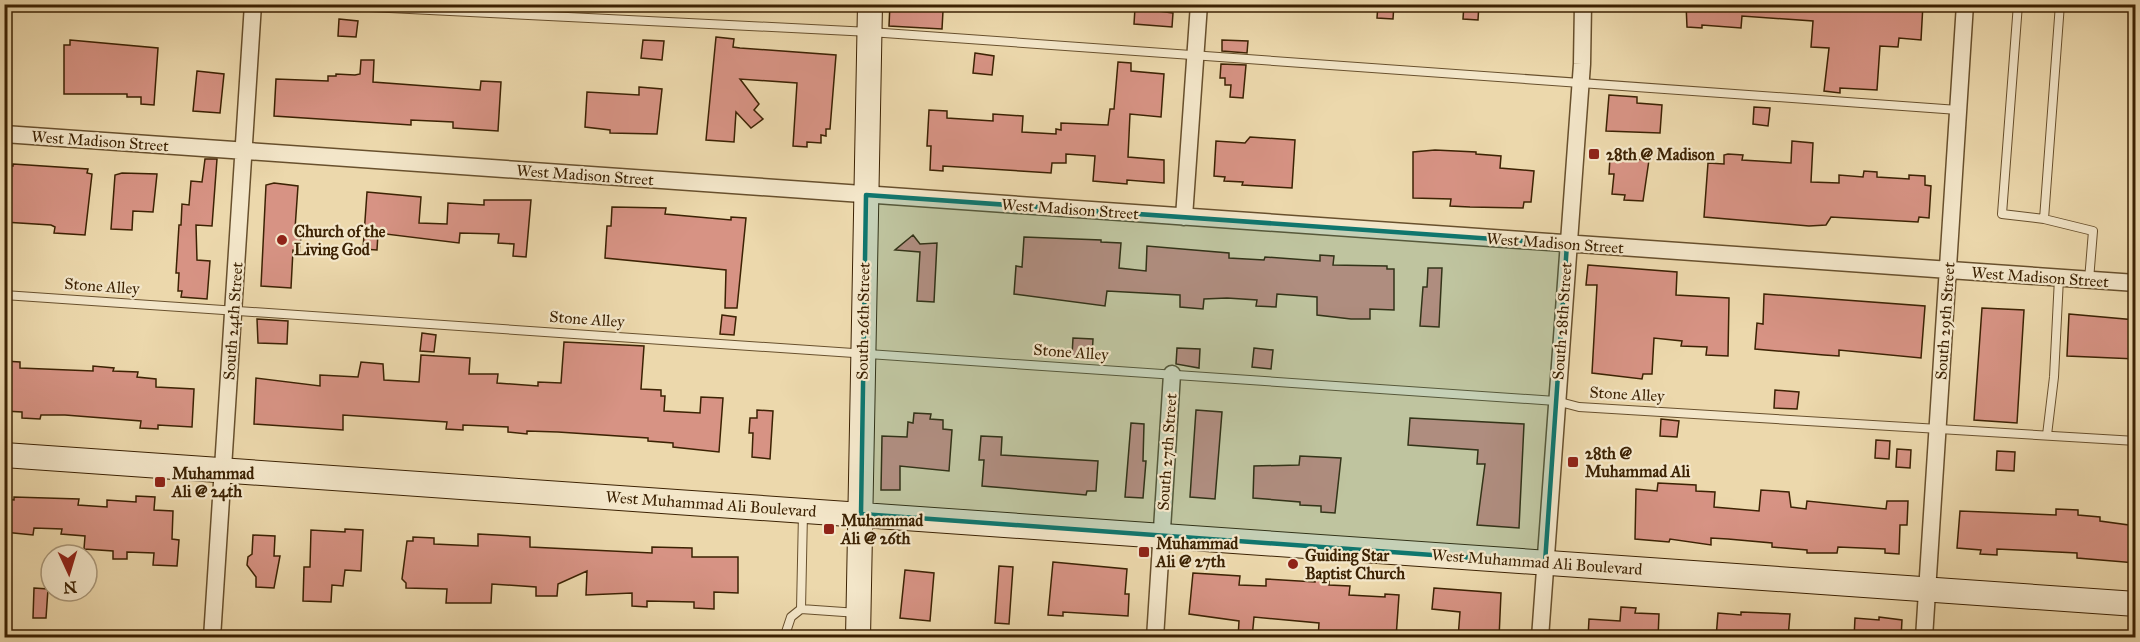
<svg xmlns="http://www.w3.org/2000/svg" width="2140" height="642" viewBox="0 0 2140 642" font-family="'IM FELL Great Primer',serif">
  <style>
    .building { fill: #d79384; stroke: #3c2203; stroke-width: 1.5 }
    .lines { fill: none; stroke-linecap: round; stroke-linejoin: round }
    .lane-casing { stroke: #68502d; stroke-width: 10 }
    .street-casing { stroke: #68502d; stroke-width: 19 }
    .secondary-casing { stroke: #3c2203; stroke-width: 26 }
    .lane { stroke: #f3e6c9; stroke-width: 8 }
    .street { stroke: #f3e6c9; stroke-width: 16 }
    .secondary { stroke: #f3e6c9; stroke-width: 24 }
    .marked { fill: #0f766e; fill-opacity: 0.2; stroke: #0f766e; stroke-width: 4.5; stroke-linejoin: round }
    .poi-dot { fill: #8f2418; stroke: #f3e6c9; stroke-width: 2 }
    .labels { text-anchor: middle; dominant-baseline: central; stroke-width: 4.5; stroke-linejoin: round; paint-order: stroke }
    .street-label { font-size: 16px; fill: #3c2203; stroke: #f3e6c9 }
    .poi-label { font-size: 16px; font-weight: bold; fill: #3c2203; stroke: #f3e6c9; text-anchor: start }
  </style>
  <rect width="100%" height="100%" fill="#ecd8ac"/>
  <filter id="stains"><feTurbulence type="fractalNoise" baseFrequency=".00333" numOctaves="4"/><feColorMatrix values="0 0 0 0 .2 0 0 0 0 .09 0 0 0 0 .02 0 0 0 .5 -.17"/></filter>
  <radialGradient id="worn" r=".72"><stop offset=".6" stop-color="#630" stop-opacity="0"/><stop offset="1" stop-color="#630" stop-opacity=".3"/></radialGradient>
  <path class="building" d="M890,4H908V7L943,11L942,29L889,26Z
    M1378,4H1394L1393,19L1377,18Z
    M1464,4H1479L1478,20L1463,19Z
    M1686,4H1923L1921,40L1899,38L1898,47L1880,46L1877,90L1840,88V93L1824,91L1829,48L1811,47L1813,21L1742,16L1741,28L1702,25V28L1687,27Z
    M1135,8L1173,13L1172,27L1134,24Z
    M339,19L358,21L356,37L338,36Z
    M716,37L734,39L733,47L740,48L836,55L830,129H826V136L821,135V143L807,142V147L793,146L797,83L740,79L759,104L754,110L763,119L751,128L736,112L734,142L706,140Z
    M70,40L158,48L154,105L141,104V97H127V94H64V45H70Z
    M643,40L664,41L662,60L641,58Z
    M1222,40L1248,41L1247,53L1222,51Z
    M975,53L994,56L992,75L973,73Z
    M361,60H374L373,82L480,90L481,81L501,82L498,131L453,128V122L411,120V125L274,116L276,79L328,81V76H336V74L355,75L360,74Z
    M1118,62L1131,63V71L1164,74L1161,117L1130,114L1128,157L1164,160V183L1127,180V184L1093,181L1095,156L1066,154V163H1052L1051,173L943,166V171L930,170L931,146H927L929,110L947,111V118L993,121V114L1023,116L1022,132L1056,134V129L1061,130V123L1108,125L1110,109H1114Z
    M1221,64L1246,65L1243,98L1230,97L1231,85H1225V78H1220Z
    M197,71L224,74L220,113L193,111Z
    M639,87L662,89L657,134L610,133V130L585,127L587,92L639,95Z
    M1609,95L1637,97V103L1662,105L1660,133L1606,131Z
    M1754,107L1770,108L1768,126L1753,124Z
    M1250,137L1295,140L1292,188L1242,185L1243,182L1224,181L1225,177L1214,176L1216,141L1245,143Z
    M1792,141L1813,143L1811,182L1839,183V175L1863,177L1864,171L1877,172V177L1909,179V175L1925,176V185L1931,186L1929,218L1919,217L1918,222L1831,217L1826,225L1809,226L1704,217L1708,163L1724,164V155L1728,154L1743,155L1742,160L1791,163Z
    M1435,150L1476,152V154L1501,156L1500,168L1534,171L1531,202H1524L1523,208L1470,207L1450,206L1451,199L1413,198V152Z
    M1610,158L1649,160L1643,201L1624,200L1625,195L1612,194L1614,174H1609Z
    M205,159H217L212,226L196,225L197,260L210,261L207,299L181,297L182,291H178L179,273H176L179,225H181L182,204L189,205L191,181L202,182Z
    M13,164L88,169L87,173L92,174L85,235L54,233L55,227L51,225L4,222V166H13Z
    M122,173L157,174L153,212L133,211L132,230L111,229L115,175Z
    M274,183L298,186L295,229L301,232L300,251L293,250L291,288L261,286L266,185Z
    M367,192L421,197L419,223L447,224L448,203L484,205V200H531L526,257L513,256L514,244L498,243L499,234L460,233L459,243L378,233L377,250L363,249Z
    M612,207L666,208L665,214L731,220V217L746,218L737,308H725L726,270L605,258L607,226H611Z
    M913,235L920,244L937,243L934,302L917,301L920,252L895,250Z
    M1024,237L1101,240V242L1121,243L1119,268L1146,271L1147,246L1229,253V258L1264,260L1265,257L1320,261V255L1334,256L1333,265L1387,266V269H1394V310L1370,309V319H1351L1317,315V297L1277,294L1276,307L1256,306L1257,300L1227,298L1204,299L1203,309L1180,307V295L1107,291L1105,306L1014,294L1016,266L1022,267Z
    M1588,265L1677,272L1676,295L1729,298L1728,356L1706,355L1707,347L1681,346L1682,341L1654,338L1652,374H1643L1642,379L1592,373L1597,285H1586Z
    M1428,268H1442L1439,327L1420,326L1423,287H1427Z
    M1764,294L1925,306L1921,358L1839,350V356L1824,355L1755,349L1757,323L1763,324Z
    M1982,308L2024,310L2017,423L1974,420Z
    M2069,314L2136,320V359L2067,356Z
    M722,315L736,317L734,335L720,334Z
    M257,319L288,321L287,344L258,343Z
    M422,333L436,335L434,352L420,351Z
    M1073,338L1093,339L1092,357L1072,356Z
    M564,342L644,346L641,389L661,390V396H665L664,411L700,413L701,397L723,398L719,452L673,447V443L648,441V438L558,432L527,431V434L508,432V427L463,425V430L446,429L447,422L343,415V430L254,424L256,378L320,386V375L358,377L361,362L383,364L384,380L419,382L421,355L470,358L469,374H498L497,383L538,386V382L561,383Z
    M1177,348L1200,349L1199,368L1176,364Z
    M1254,348L1273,350L1271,369L1252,367Z
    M4,361L20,362V368L93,371V366L114,368L113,371L138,372L137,377L156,379V387L194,389L192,427L158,425V429L140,428L141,421L65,415H41L40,419L22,418V412L4,411Z
    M1775,390L1799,392L1797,409L1774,408Z
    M757,410L773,411L770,459L752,457L753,433H749L750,418H757Z
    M1196,410L1222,412L1215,499L1190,497Z
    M914,413L931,414L930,419L943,420V429L952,430L949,471L900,466V490H881L882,436L907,437L908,422L913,423Z
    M1410,418L1524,424L1519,528L1477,525L1485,464H1477L1478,450L1408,445Z
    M1661,419L1679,421L1677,437L1660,436Z
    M1131,423L1144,424L1143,461H1146L1143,498L1125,497Z
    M981,436L1002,437L1001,455L1098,461L1096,491H1087L1086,495L982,486L984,460H979Z
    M1876,440L1890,441L1889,459L1875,458Z
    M1897,449L1911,450L1910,468L1896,467Z
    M1997,451L2015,452L2014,471L1996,470Z
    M1300,456L1341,458L1335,513L1321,512V506L1300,505V502L1253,498L1254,466L1299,465Z
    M1658,483L1696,485V491L1715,492L1714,507L1759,511L1761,490L1789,492L1791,507L1806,509L1807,501L1886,509L1887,501H1908L1907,525H1900L1899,554L1885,553V549L1838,547L1837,553H1807V550L1772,547V543L1728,539L1711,538V545L1670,539L1669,542L1635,539L1636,489L1657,491Z
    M136,496L155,497L154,510L173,511L172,539L179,540L177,566L153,565L154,553L127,552V559H113V551L84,549L85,536L61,534L62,529L34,528L33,535L4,532V499L14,500V497L79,499L78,505L107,507V500L136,502Z
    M2056,509L2078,510V515L2100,517V521L2136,526V563L2077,558V553L1997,549V555L1980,554L1981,550L1957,548L1960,511L2056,515Z
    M345,529L363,530L361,571L345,570L343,586L332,585L331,602L303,601L304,567H310L311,530L345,532Z
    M478,534L530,537V547L652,553V547L692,548V557H738V593L714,592V609L694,608V602L647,601V607L632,606V593L586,595L587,571L558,584L557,596H536V587L492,584L491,603H446L447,589L406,588V583L402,579L407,541H413V537L434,538V544L478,546Z
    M253,535L275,536L274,556H280L274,588L256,587V577L247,565L248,557L252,554Z
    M1053,562L1127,569L1125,594H1129L1128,616L1063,612V616L1048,615Z
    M999,566L1013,567L1009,624L995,623Z
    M905,570L934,573L930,621L900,618Z
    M1193,573L1240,576L1239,585L1266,586V579L1315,582V579L1329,580V585L1350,586L1349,595L1385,597V594L1399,595L1396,638H1318L1319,623L1254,617L1252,638H1238L1239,621L1189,614Z
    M34,588L48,589L46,618H33Z
    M1434,588L1501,593L1499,638H1458L1460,612L1432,609Z
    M1621,607L1636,608L1635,613L1659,614L1658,638H1588L1589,619L1620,621Z
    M1741,612L1790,614L1788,638H1716L1718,613L1741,615Z
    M1879,617L1902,620L1901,638H1854L1855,618L1879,620Z"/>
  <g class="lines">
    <g class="lane-casing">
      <path id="lane" d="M309,4L870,32L1958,110
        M2018,4L2002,214L2044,219
        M2060,4L2044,219L2093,231L2089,280
        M4,295L1556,401L1579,407L2136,441
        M2047,435L2054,377L2059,278
        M801,609L803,513
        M784,638L791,617L801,609L858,613"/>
    </g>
    <g class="street-casing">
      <path id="street" d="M4,134L2136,283
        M1184,217L1199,4
        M212,638L253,4
        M1155,638L1172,374
        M1540,638L1582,64L1583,4
        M1924,638L1965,4"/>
    </g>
    <g class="secondary-casing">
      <path id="secondary" d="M4,455L2136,604
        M858,638L870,4"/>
    </g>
    <use href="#lane" class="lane"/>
    <use href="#street" class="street"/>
    <use href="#secondary" class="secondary"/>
  </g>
  <path class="marked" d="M866,195L1567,244L1545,563L861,514Z"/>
  <g class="poi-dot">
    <rect x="1588" y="148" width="12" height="12" rx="3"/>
    <circle cx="282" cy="240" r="6"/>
    <rect x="1567" y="456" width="12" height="12" rx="3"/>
    <rect x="154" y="476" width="12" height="12" rx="3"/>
    <rect x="823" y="523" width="12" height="12" rx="3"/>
    <rect x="1138" y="546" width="12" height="12" rx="3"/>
    <circle cx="1293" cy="564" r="6"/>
  </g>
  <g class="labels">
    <g class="street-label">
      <text transform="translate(100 141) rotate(4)">West Madison Street</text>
      <text transform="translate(585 175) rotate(4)">West Madison Street</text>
      <text transform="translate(1070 209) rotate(4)">West Madison Street</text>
      <text transform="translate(1555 243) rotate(4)">West Madison Street</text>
      <text transform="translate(2040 277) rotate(4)">West Madison Street</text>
      <text transform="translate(102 286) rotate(4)">Stone Alley</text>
      <text transform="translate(587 319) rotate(4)">Stone Alley</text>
      <text transform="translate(233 321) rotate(-86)">South 24th Street</text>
      <text transform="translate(863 321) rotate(-89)">South 26th Street</text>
      <text transform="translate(1562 321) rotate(-86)">South 28th Street</text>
      <text transform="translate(1945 321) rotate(-86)">South 29th Street</text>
      <text transform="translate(1071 352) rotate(4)">Stone Alley</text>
      <text transform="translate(1627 394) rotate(3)">Stone Alley</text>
      <text transform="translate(1167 452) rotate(-86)">South 27th Street</text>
      <text transform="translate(711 504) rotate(4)">West Muhammad Ali Boulevard</text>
      <text transform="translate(1537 562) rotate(4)">West Muhammad Ali Boulevard</text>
    </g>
    <g class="poi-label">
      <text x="1606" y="154">28th @ Madison</text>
      <text x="294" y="231">Church of the<tspan x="294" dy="18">Living God</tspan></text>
      <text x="1585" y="453">28th @<tspan x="1585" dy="18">Muhammad Ali</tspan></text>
      <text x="172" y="473">Muhammad<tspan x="172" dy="18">Ali @ 24th</tspan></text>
      <text x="841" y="520">Muhammad<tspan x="841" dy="18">Ali @ 26th</tspan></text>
      <text x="1156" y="543">Muhammad<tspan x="1156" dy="18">Ali @ 27th</tspan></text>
      <text x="1305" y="555">Guiding Star<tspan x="1305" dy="18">Baptist Church</tspan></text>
    </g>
  </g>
  <rect width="2140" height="642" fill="none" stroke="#ecd8ac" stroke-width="24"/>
  <rect x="6" y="6" width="2128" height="630" fill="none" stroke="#3c2203" stroke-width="3"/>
  <rect x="12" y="12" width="2116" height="618" fill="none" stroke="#3c2203" stroke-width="1.5"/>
  <g transform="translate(69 573) rotate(176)"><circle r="28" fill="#f3e6c9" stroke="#aa987a" stroke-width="1.5"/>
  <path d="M0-4.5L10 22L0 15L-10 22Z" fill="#8f2418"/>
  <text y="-9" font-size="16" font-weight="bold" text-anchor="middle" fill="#3c2203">N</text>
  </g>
  <rect width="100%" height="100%" filter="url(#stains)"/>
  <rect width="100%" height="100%" fill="url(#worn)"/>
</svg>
